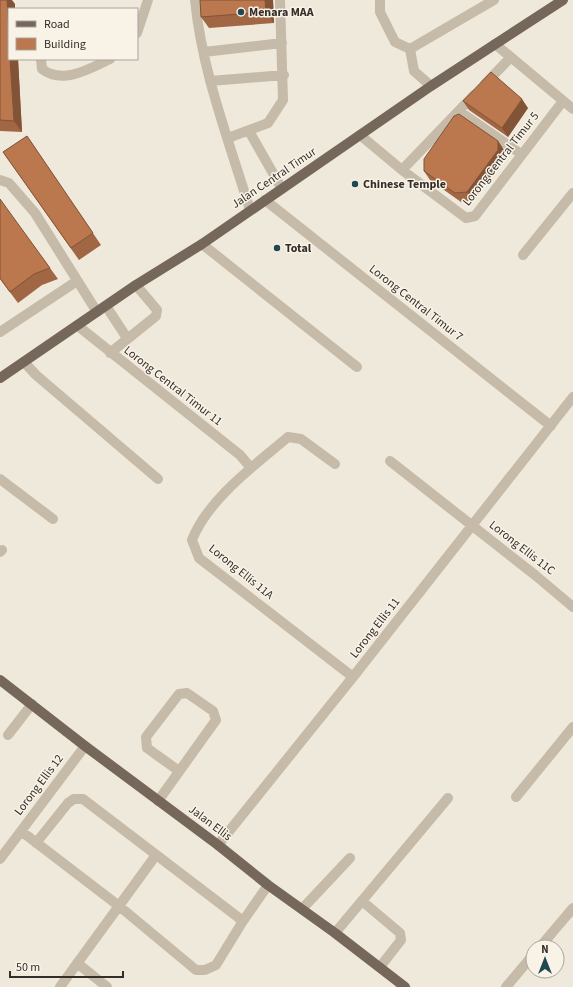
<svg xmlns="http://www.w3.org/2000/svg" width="573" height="987" viewBox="0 0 573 987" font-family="'Source Sans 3',sans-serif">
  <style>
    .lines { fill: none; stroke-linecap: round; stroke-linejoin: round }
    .minor { stroke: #c6baa9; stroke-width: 10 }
    .major { stroke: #75675a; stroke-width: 10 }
    .wall { fill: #a16643 }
    .shaded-wall { fill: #835337 }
    .building { fill: #bb774e; stroke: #835337 }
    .poi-dot { fill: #214852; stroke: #f8f2e7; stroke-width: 1.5 }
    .labels { text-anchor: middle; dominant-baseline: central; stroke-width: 3; stroke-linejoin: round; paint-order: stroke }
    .poi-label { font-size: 12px; font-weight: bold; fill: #342d28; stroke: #f8f2e7; text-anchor: start }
    .street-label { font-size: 12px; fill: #342d28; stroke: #f8f2e7 }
  </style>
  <rect width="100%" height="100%" fill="#efe9dc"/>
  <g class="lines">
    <path class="minor" d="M195,0C202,72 229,141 250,210
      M380,0V12L395,42L410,49
      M137,33L148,0
      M495,44L573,109
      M410,49L494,0
      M410,49L414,71L431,86
      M204,52L282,43
      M41,59L42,69C63,85 89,69 110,59
      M210,81L284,75
      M485,84L511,57
      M459,111L521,154
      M249,131L282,189
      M360,135L402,170L466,218L475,216L563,101
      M228,138L268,123L283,100L280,0
      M402,170L474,95
      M0,180L9,183L35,213L97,312
      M265,200L551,426
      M202,244L357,367
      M523,255L573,193
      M106,306L127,338
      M78,326L240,455L251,468
      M0,332L77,281
      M110,353L156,316L157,310L136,285
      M24,362L36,375L158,479
      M390,461L535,575L573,607
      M335,464L301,439L288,437C255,465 208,499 192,540L199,558L353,677
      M0,479L53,519
      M0,552L2,550
      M8,735L32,704
      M516,797L573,727
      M158,801L216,720L213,711L187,693L179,694L146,737L147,748L179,771
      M21,831L119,906L196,970H205L216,965L243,921L268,885
      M36,843L68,803L74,799H83L243,921
      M218,845L353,677L573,397
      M0,859L85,746
      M362,901L400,933L401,940L380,967
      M302,909L350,858
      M335,933L448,798
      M540,947L573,908
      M77,963L107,987
      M60,987L156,855
      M506,987L533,955"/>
    <path class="major" d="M0,378L136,285L202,244L431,86L563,0
      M0,680L85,746L218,845L268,885L335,933L405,987"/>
  </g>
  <path class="wall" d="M0,0L15,4L9,59H18L22,132L0,131Z
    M200,0H273L274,23L209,28L201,17Z
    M463,101L528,108L508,137L469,110Z
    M27,136L101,245L79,260L3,152Z
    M498,141L504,150V158L474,200L461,202L430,180L424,171Z
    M50,268L58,279L42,285L18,303L0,279Z"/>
  <path class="shaded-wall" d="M7,0H12L15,4V9H9V34Z
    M265,0H273L274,23L266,12Z
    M10,59H18L22,132L14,121Z
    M522,99L528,108L508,137L502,128Z
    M498,141L504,150V158L474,200L467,192Z"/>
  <path class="building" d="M0,0H7L9,34V59H10L14,121L0,120Z
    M200,0H265L266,12L201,17Z
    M491,72L522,99L502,128L463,101Z
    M459,114L498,141V150L467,192L455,193L424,171V159L454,116Z
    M27,136L93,233L71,248L3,152Z
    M0,199L50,268L34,274L10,292L0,278Z"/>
  <g class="poi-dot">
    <circle cx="241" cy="12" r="4"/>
    <circle cx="355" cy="184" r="4"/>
    <circle cx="277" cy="248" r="4"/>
  </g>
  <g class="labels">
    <g class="poi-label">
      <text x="249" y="12">Menara MAA</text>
      <text x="363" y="184">Chinese Temple</text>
      <text x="285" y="248">Total</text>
    </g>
    <g class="street-label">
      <text transform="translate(501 159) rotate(-52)">Lorong Central Timur 5</text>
      <text transform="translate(274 178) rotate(-34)">Jalan Central Timur</text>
      <text transform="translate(416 303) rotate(38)">Lorong Central Timur 7</text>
      <text transform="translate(173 386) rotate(38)">Lorong Central Timur 11</text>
      <text transform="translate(522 548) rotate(38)">Lorong Ellis 11C</text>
      <text transform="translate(241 572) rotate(39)">Lorong Ellis 11A</text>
      <text transform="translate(375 628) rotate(-52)">Lorong Ellis 11</text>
      <text transform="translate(39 785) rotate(-53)">Lorong Ellis 12</text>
      <text transform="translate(210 823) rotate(37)">Jalan Ellis</text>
    </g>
  </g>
  <rect x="8" y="8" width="130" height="52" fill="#f8f2e7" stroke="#aaa39b"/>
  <rect x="16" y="21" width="20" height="6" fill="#75675a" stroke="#aaa39b"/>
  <text x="44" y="28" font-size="12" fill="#342d28">Road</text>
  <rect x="16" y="38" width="20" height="12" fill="#bb774e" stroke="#aaa39b"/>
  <text x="44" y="48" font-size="12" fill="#342d28">Building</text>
  <g transform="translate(545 959)"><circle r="19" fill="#f8f2e7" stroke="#aaa39b"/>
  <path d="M0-3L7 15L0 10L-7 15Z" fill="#214852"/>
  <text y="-6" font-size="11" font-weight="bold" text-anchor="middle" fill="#342d28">N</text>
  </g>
  <path d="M10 971v6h113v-6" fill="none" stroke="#342d28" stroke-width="2"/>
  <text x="16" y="971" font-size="12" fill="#342d28" stroke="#f8f2e7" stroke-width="3" paint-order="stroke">50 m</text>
</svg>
